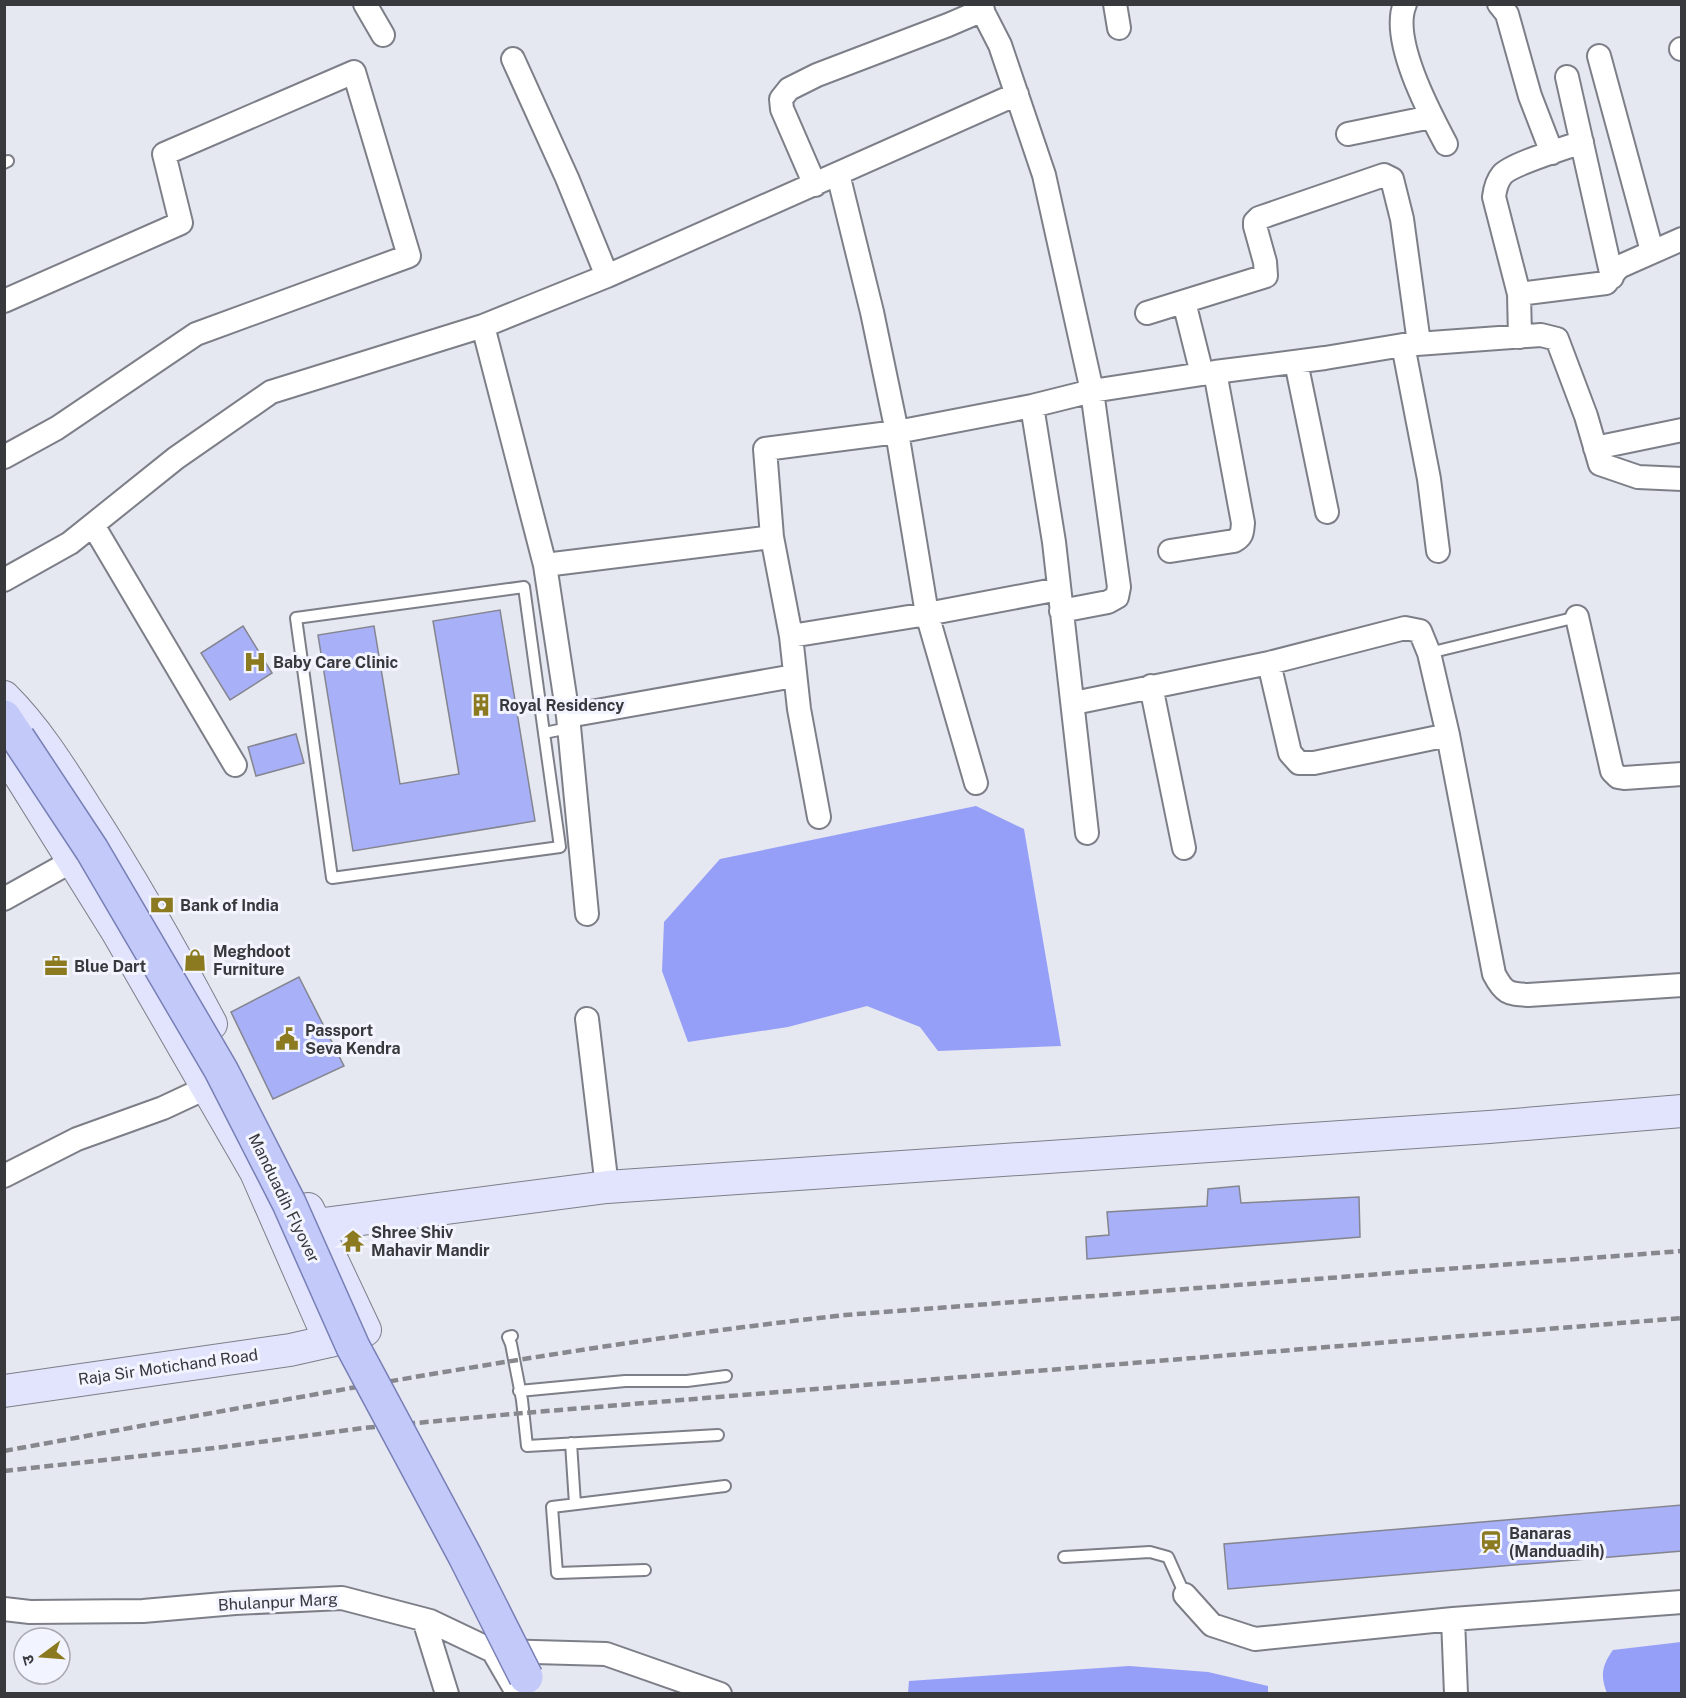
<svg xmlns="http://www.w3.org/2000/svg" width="1686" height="1698" viewBox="0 0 1686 1698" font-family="'Public Sans','Noto Sans Devanagari',sans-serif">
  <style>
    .water { fill: #969ff7 }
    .building { fill: #a8b1f8; stroke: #84858f; stroke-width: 1.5 }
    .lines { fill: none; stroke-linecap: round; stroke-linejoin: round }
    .lane-casing { stroke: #7d7f88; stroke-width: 14 }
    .street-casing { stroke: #7d7f88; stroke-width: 26 }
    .secondary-casing { stroke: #7d7f88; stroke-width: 34 }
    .primary-casing { stroke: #787fb5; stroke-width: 36 }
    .lane { stroke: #fff; stroke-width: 10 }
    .street { stroke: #fff; stroke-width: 22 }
    .secondary { stroke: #e1e4fc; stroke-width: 32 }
    .primary { stroke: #c3c9f9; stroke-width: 33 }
    .rail { stroke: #86888e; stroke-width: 4.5; stroke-dasharray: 9 4.5; stroke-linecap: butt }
    .primary-bridge-casing { stroke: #787fb5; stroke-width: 36; stroke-linecap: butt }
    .primary-bridge { stroke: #c3c9f9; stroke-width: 33 }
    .labels { text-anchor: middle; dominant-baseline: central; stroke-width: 6; stroke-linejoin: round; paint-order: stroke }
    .poi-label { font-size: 16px; font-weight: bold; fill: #38393d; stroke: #f2f4ff; text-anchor: start }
    .street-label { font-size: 16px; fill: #38393d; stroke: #f2f4ff }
  </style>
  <rect width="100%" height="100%" fill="#e5e7f1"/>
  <path class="water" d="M976,806L1024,829L1061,1046L938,1051L920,1027L867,1006L788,1027L688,1042L662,971L664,922L720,859Z
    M1681,1642V1693H1607C1600,1676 1602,1665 1613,1650Z
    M1129,1666L1208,1672L1268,1686V1693H908L909,1681Z"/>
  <path class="building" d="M500,610L535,821L353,851L318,635L374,626L400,784L459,774L433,621Z
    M243,626L272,673L230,700L201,653Z
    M296,734L304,763L256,776L248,747Z
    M299,977L344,1066L273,1099L231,1012Z
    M1239,1186L1241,1203L1359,1197L1360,1237L1087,1259L1086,1237L1109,1235L1107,1212L1207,1206L1208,1189Z
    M1682,1505V1551L1228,1589L1224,1544Z"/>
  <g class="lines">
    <g class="lane-casing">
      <path id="lane" d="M4,163L8,161
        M1429,653L1577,617
        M544,733L524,587L296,618L332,878L560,847L544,733L569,728
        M512,1336L508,1337L511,1344L522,1400L527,1446L718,1435
        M519,1391L625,1381H687L726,1376
        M571,1443L575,1504
        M1064,1557L1150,1552L1168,1557L1185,1595
        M645,1570L557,1573L552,1507L725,1486"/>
    </g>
    <g class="street-casing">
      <path id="street" d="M365,4L383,35
        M979,4L1000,45L1044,175L1092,391L1119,587L1117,597L1108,602L1061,611
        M1115,4L1119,28
        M1405,4C1390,39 1429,112 1446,144
        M1499,4L1507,14L1530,96L1552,153
        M1681,49H1682
        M1599,56L1652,251
        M513,59L567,178L607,276
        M1567,77L1612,277
        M1348,134L1431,117
        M838,174L872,312L897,432L927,614L976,783
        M815,185L782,109L781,99L789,89L817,75L948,25L983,10
        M1519,294L1606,283L1617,269L1621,266L1682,239
        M4,301L181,223L164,154L354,72L409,256L196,334L57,428L4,457
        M1184,302L1202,374
        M1147,313L1266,276L1265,262L1255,226V222L1259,218L1384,175L1392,179L1402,219L1419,343
        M483,326L545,565
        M1520,337L1519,294L1494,197C1495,189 1497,181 1502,175C1511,164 1566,148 1582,142
        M1403,345L1429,479L1438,551
        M1296,362L1327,512
        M1032,406L1054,542L1087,833
        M1595,448L1682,430
        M93,525L235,765
        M1170,551L1234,541C1243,536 1242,532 1243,523L1215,372
        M4,580L70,543L176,458L271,392L483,326L607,276L1017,94
        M1577,617L1612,771L1618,777L1624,778L1682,774
        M791,636L927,614L1059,589
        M1269,663L1290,753L1299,763H1314L1448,735
        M1151,686L1184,848
        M1074,703L1269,663L1405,628L1420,631L1429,653L1448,735L1494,974C1504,993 1508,994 1528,995L1682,985
        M568,716L794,676
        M819,817L799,709L791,636L772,537L765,449L897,432L1032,406L1092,391L1215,372L1325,358L1403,345L1541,335L1557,339L1586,416L1600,464L1638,477L1682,479
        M4,899L74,860
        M587,914L568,716L545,565L772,537
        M587,1019L607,1187
        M4,1176L77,1139L163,1108L208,1087
        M1185,1595L1212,1625L1255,1639L1453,1619
        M4,1609L30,1612L143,1611L235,1603L342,1598L430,1621L493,1651L518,1694
        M424,1620L447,1694
        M503,1651L606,1654L720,1694
        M1456,1694L1453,1619L1682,1602"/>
    </g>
    <g class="secondary-casing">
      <path id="secondary" d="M4,697C37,730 61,769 85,807C131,878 172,950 211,1024
        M4,750L117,931L256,1172L330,1341
        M283,1232L316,1225L607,1187L1489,1127L1682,1111
        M4,1391L290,1350L330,1341L365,1330L308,1209"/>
    </g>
    <g class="primary-casing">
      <path id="primary" d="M4,717L18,738"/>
    </g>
    <use href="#lane" class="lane"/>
    <use href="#street" class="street"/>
    <use href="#secondary" class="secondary"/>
    <use href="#primary" class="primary"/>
    <path class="rail" d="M4,1451C284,1400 563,1346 845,1315L1682,1251
      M4,1471L223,1447L363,1428L523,1413L1682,1318"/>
    <g class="primary-bridge-casing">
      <path id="primary-bridge" d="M18,738L92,850L221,1070L289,1203L353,1347L465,1556L526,1677"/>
    </g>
    <use href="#primary-bridge" class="primary-bridge"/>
  </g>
  <defs>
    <g id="hospital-bare" transform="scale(1.8)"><path d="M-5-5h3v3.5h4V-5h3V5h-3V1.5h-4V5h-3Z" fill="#8b7a1f" stroke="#f2f4ff" stroke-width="2.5" paint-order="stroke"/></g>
    <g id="building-bare" transform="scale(1.8)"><path d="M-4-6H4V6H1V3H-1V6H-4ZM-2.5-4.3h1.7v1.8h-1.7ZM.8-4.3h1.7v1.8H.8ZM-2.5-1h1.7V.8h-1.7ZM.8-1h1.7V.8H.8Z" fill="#8b7a1f" stroke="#f2f4ff" stroke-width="2.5" paint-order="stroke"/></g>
    <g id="bank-bare" transform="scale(1.8)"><path d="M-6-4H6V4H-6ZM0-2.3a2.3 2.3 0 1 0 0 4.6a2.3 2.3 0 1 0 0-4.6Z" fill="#8b7a1f" stroke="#f2f4ff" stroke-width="2.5" paint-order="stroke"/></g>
    <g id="shop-bare" transform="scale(1.8)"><path d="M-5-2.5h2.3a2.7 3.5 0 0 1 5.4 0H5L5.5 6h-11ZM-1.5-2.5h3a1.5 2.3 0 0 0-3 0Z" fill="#8b7a1f" stroke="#f2f4ff" stroke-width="2.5" paint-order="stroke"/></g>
    <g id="office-bare" transform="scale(1.8)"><path d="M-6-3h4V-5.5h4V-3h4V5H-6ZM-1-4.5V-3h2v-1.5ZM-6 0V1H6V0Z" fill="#8b7a1f" stroke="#f2f4ff" stroke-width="2.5" paint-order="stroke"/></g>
    <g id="civic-bare" transform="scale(1.8)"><path d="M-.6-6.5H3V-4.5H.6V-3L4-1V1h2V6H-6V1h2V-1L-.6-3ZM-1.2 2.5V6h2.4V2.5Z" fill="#8b7a1f" stroke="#f2f4ff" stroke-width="2.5" paint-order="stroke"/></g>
    <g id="temple-bare" transform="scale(1.8)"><path d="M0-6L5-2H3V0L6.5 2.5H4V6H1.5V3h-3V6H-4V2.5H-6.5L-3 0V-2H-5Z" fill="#8b7a1f" stroke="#f2f4ff" stroke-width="2.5" paint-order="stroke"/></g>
    <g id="station-bare" transform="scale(1.8)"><path d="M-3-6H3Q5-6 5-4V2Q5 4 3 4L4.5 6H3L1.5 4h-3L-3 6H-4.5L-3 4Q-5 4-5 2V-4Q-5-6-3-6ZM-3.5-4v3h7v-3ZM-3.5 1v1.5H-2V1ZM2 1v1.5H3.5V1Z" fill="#8b7a1f" stroke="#f2f4ff" stroke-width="2.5" paint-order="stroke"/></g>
  </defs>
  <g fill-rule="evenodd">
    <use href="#hospital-bare" x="255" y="662"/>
    <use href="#building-bare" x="481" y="705"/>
    <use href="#bank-bare" x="162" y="905"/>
    <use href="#shop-bare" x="195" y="960"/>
    <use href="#office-bare" x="56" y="966"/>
    <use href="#civic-bare" x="287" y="1039"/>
    <use href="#temple-bare" x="353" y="1241"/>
    <use href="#station-bare" x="1491" y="1542"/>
  </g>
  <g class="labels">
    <g class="poi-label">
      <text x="273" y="662">Baby Care Clinic</text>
      <text x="499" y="705">Royal Residency</text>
      <text x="180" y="905">Bank of India</text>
      <text x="213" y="951">Meghdoot<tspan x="213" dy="18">Furniture</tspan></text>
      <text x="74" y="966">Blue Dart</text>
      <text x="305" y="1030">Passport<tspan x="305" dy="18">Seva Kendra</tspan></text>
      <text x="371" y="1232">Shree Shiv<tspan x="371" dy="18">Mahavir Mandir</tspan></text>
      <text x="1509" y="1533">Banaras<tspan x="1509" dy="18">(Manduadih)</tspan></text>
    </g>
    <g class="street-label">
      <text transform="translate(284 1198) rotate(64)">Manduadih Flyover</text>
      <text transform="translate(168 1367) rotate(-8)">Raja Sir Motichand Road</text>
      <text transform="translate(278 1602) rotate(-3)">Bhulanpur Marg</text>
    </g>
  </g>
  <rect width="1686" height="1698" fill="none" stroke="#38393d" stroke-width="12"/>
  <g transform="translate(42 1656) rotate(254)"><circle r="28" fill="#f2f4ff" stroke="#a8a9b1" stroke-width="1.5"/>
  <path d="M0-4.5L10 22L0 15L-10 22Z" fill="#8b7a1f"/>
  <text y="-9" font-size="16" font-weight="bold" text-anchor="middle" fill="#38393d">उ</text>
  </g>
</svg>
